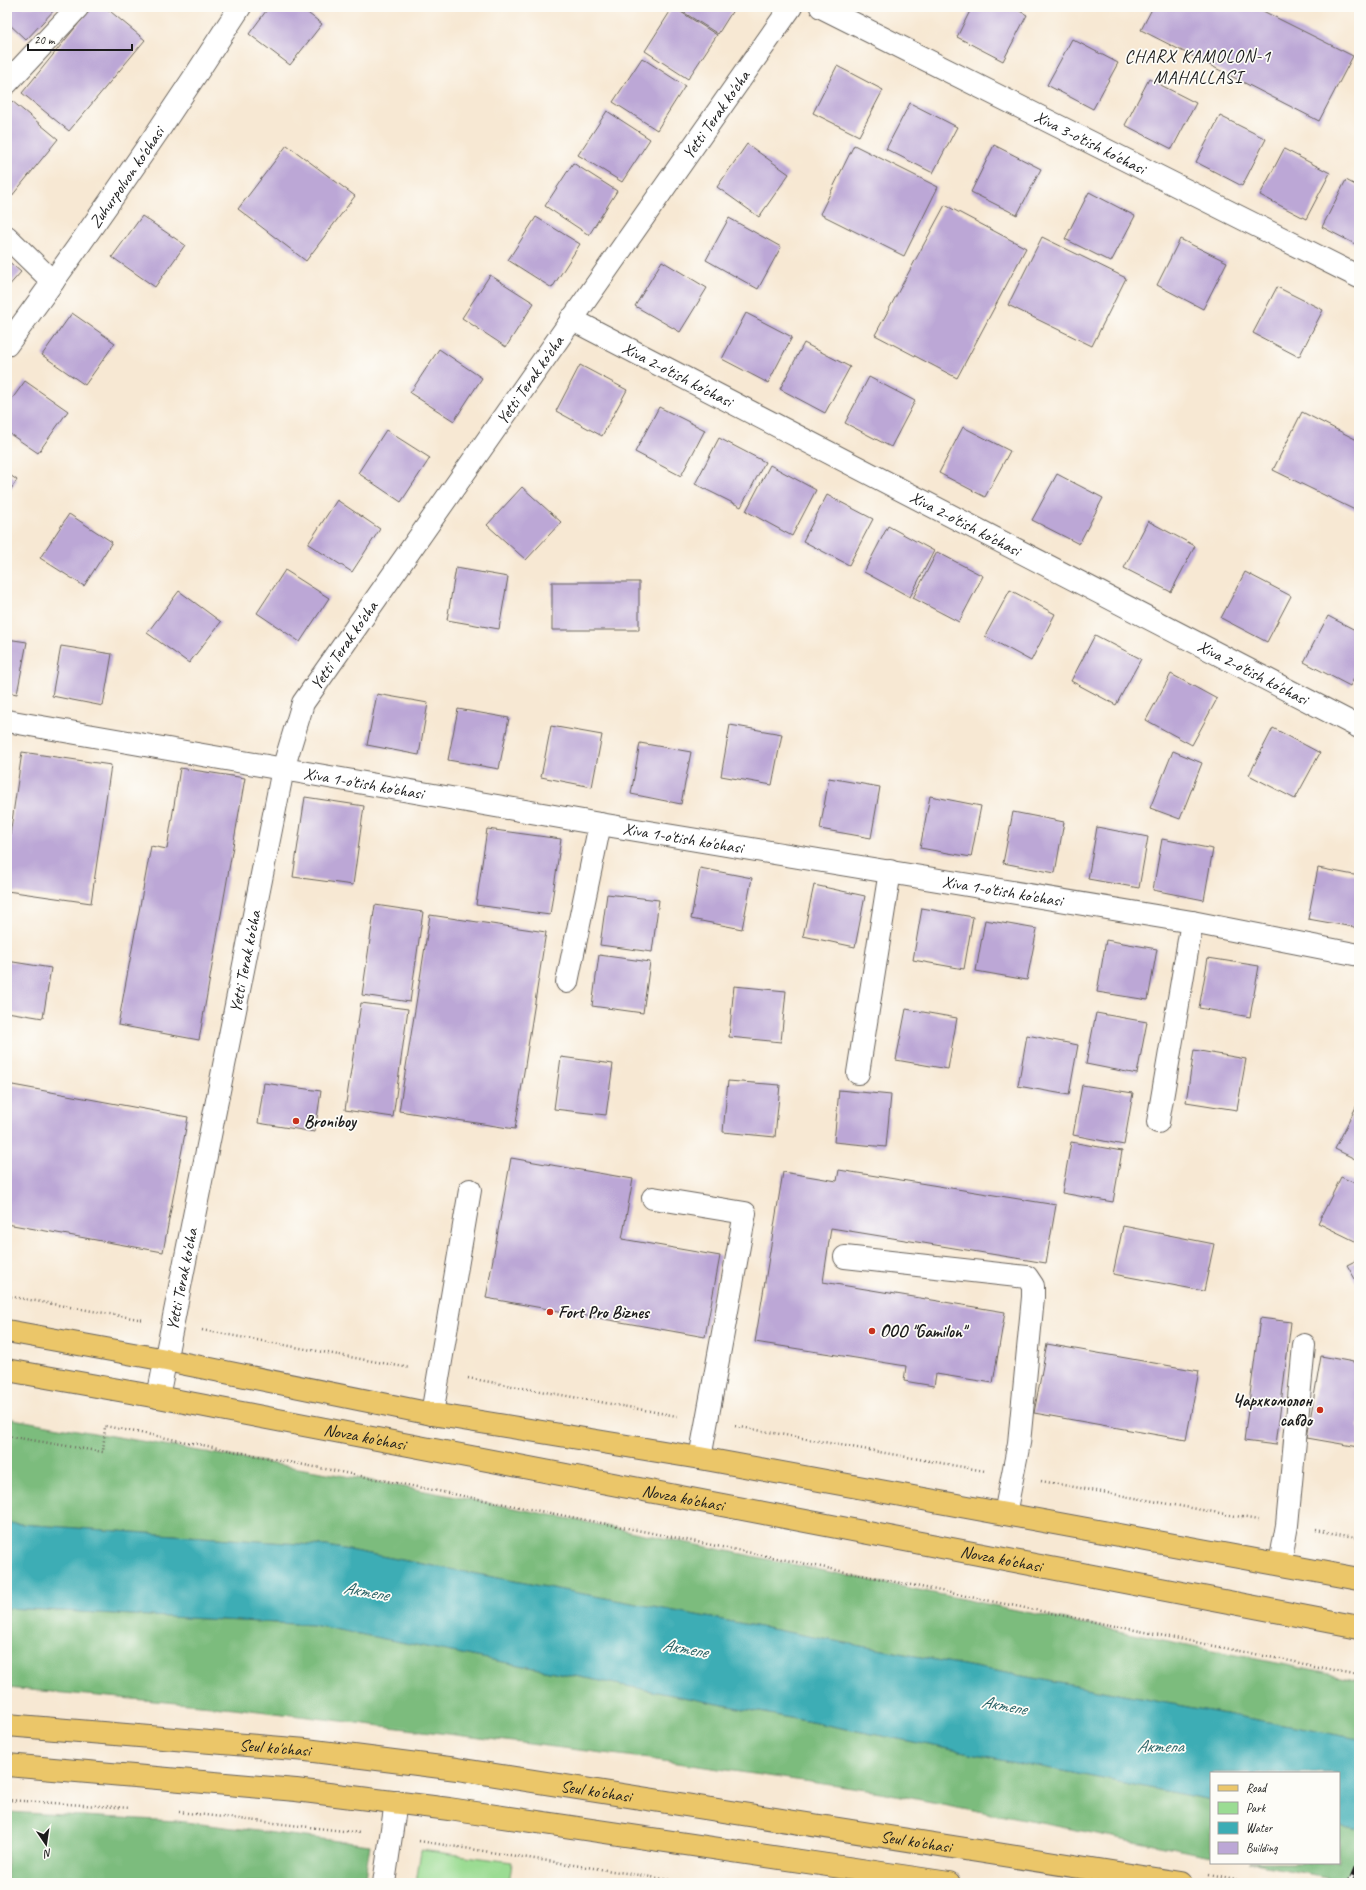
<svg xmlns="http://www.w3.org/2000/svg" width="1366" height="1890" viewBox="0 0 1366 1890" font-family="Caveat,sans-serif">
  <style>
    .green { fill: #9bdc93; stroke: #5c7c58 }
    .forest { fill: #7cbc7d; stroke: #4c6c4c }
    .water { fill: #3cadb5; stroke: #2c6468 }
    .building { fill: #bca7d6 }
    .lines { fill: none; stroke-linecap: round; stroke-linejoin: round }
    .minor-casing { stroke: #69635c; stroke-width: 24 }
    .major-casing { stroke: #69635c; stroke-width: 24 }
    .path { stroke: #69635c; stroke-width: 2.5; stroke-dasharray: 1 3; stroke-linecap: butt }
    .minor { stroke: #fff; stroke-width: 22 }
    .major { stroke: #ebc669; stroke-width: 22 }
    .rail-casing { stroke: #1c1c1c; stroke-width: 4.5 }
    .rail { stroke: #fdfcf7; stroke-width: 3; stroke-dasharray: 9; stroke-linecap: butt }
    .poi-dot { fill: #c8321e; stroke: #fdfcf7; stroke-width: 1.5 }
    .labels { text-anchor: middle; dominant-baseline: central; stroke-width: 3.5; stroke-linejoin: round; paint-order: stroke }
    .street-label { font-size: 17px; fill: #1c1c1c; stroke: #fdfcf7 }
    .poi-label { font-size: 17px; font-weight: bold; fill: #1c1c1c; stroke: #fdfcf7; text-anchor: start }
    .neighbourhood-label { font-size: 18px; letter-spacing: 1px; fill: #1c1c1c; stroke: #fdfcf7 }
    .water-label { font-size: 18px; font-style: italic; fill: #2c6468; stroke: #fdfcf7 }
  </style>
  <rect width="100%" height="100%" fill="#fdfcf7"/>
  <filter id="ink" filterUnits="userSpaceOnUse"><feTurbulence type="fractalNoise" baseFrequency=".025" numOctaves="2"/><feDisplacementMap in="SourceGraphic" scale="8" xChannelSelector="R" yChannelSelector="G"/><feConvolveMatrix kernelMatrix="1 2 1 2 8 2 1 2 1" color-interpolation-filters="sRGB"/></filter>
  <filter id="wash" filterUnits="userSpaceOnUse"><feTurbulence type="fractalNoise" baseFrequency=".012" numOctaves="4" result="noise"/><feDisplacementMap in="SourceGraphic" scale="16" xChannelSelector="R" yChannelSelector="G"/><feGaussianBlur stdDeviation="0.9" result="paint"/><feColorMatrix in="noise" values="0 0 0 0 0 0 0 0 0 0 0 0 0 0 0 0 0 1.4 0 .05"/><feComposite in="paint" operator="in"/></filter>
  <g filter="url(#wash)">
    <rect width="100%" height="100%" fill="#f7e8d3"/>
    <path class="green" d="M421,1850L512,1862L509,1883H416Z"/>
    <path class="forest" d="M7,1418L362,1479L561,1517L1359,1680V1739L327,1546L7,1523Z
      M7,1608L313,1625L1211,1800V1856L880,1792L628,1756L234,1708L7,1688Z
      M7,1812L177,1821L370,1845L364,1883H7Z
      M1339,1825L1359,1829V1883L1249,1863H1339Z"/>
    <path class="water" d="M7,1523L327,1546L1359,1739V1829L1339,1825V1773H1211V1800L313,1625L7,1608Z"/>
    <g id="blocks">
      <path class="building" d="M7,7H57L26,40L7,22Z
        M92,7H105L145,40L69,131L22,93Z
        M269,7H300L322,24L290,65L249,34Z
        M673,7L717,35L688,79L645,51Z
        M675,7H735L718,34Z
        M972,7H1012L1027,15L1003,61L957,37Z
        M1153,7H1255L1353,56L1319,121L1141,30Z
        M1072,39L1118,63L1093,109L1047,85Z
        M642,58L685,86L657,130L613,102Z
        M837,66L883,90L859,136L813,113Z
        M1149,79L1196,103L1172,149L1125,125Z
        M12,101L58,139L7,202V108Z
        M910,103L957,127L933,173L886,149Z
        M607,111L650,139L622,182L578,155Z
        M1220,116L1266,139L1242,186L1196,162Z
        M747,144L789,174L759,217L717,187Z
        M287,145L355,196L306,261L238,209Z
        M854,145L938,187L904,256L820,214Z
        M994,145L1041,169L1017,215L971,192Z
        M1284,149L1330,173L1306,219L1260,195Z
        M573,163L617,191L589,235L545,206Z
        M1346,180L1359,187V246L1322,227Z
        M1089,192L1135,216L1111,262L1065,239Z
        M945,205L1026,248L957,378L875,335Z
        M142,216L185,245L155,287L112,257Z
        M536,217L580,244L552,288L508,260Z
        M729,218L781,247L758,289L706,260Z
        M1042,237L1126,278L1092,346L1008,305Z
        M1180,239L1227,262L1203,309L1157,285Z
        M7,260L21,272L7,288Z
        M662,261L707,288L680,332L635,306Z
        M490,275L534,303L506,347L462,318Z
        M1277,287L1323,310L1299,357L1253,333Z
        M72,313L115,343L85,385L42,355Z
        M746,313L792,337L768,383L722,359Z
        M804,343L850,367L825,413L780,389Z
        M439,349L482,378L454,421L410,393Z
        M580,365L627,390L602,436L556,411Z
        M869,377L915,401L891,447L845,423Z
        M25,381L68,411L38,453L7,432V406Z
        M659,407L705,430L681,476L635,452Z
        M1302,412L1359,441V512L1273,470Z
        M963,427L1010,451L985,497L939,473Z
        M386,430L430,458L401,502L358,473Z
        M719,438L765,462L741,507L695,484Z
        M770,465L816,490L792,536L746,511Z
        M7,473L17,480L7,495Z
        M1057,474L1103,498L1079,544L1032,520Z
        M522,487L561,522L526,560L487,525Z
        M827,495L873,519L849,565L803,541Z
        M337,500L380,529L352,572L308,544Z
        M69,514L112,542L84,586L40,558Z
        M1148,521L1195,546L1171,592L1124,568Z
        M888,526L934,551L910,597L864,572Z
        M937,552L983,576L959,622L913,598Z
        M456,568L508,577L499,629L447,620Z
        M285,570L329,598L300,642L257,613Z
        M1245,572L1291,596L1267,642L1221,618Z
        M552,582H639V630H552Z
        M1010,590L1055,614L1031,661L985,636Z
        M179,591L221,622L189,663L147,633Z
        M1328,616L1359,632V669L1350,686L1304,662Z
        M1095,635L1141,659L1116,705L1071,681Z
        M7,639L27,642L17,694L7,692Z
        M61,646L112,654L103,706L52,696Z
        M1171,674L1217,699L1192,745L1146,720Z
        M377,694L428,703L419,755L367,745Z
        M458,709L509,718L499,769L448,760Z
        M730,725L782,734L772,785L721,776Z
        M551,726L602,735L592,787L541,777Z
        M1273,728L1320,753L1295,799L1249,775Z
        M640,743L691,752L681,804L631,794Z
        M1173,751L1202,763L1180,819L1150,808Z
        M22,752L111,765L91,903L7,891V856Z
        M180,768L245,778L199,1040L118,1025L151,846L167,849Z
        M829,778L880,787L871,838L820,829Z
        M930,796L981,806L971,857L920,848Z
        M305,797L364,806L353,885L293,877Z
        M1013,812L1064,822L1055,873L1003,863Z
        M1097,827L1148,837L1139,888L1088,879Z
        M487,829L561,839L550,915L476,905Z
        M1162,839L1213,849L1204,900L1153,890Z
        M700,868L752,878L742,929L691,919Z
        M1318,868L1359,876V928L1308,919Z
        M814,885L865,896L855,947L803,936Z
        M607,894L659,900L652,952L600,945Z
        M375,905L423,912L410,1002L362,995Z
        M922,908L973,917L964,969L913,960Z
        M430,915L546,932L515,1129L399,1111Z
        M985,920L1037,929L1027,980L976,971Z
        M1106,940L1157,949L1148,1000L1097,992Z
        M599,955L650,962L643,1013L592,1006Z
        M1208,958L1259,966L1250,1017L1199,1008Z
        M7,961L51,968L43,1018L7,1012Z
        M734,986L786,991L781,1042L729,1037Z
        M361,1003L408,1009L393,1117L345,1110Z
        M906,1009L957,1018L948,1069L896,1060Z
        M1096,1013L1147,1022L1137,1074L1086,1064Z
        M1027,1035L1078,1045L1069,1095L1018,1086Z
        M1194,1050L1246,1059L1237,1110L1186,1102Z
        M561,1057L613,1064L606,1115L554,1109Z
        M728,1081L780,1085L775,1137L723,1132Z
        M264,1083L321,1091L315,1132L258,1123Z
        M7,1084L188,1117L163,1252L7,1224Z
        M1082,1085L1133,1093L1124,1145L1073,1135Z
        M839,1090L891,1095L886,1147L834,1142Z
        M1358,1103H1359V1161L1335,1149Z
        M1071,1142L1122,1151L1113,1202L1062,1193Z
        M511,1158L633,1179L622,1239L720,1256L705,1337L486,1298Z
        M839,1170L1056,1205L1046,1263L831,1228L823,1282L1005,1312L993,1383L936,1374L934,1386L904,1381L906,1366L755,1342L783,1172L837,1181Z
        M1341,1177L1359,1185V1243L1318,1223Z
        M1123,1226L1214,1244L1204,1291L1113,1274Z
        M1359,1259V1286L1347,1265Z
        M1260,1318L1291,1322L1276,1445L1244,1441Z
        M1047,1344L1199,1371L1186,1440L1034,1413Z
        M1321,1356L1359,1363V1447L1307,1438Z"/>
    </g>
  </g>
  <g filter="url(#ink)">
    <use href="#blocks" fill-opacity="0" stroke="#69635c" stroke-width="1"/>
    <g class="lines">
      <g class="minor-casing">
        <g id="minor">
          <path id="s1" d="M821,7L1359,277"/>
          <path d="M7,83L78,7"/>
          <path d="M7,237L53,282"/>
          <path id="s2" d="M571,319L1359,727"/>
          <path id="s3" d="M7,345C88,235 166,122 240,7"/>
          <path id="s4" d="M7,721L600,824L1192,922L1359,955"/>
          <path d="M567,982L600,824"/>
          <path d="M858,1073L890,871"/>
          <path d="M1158,1122L1192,922"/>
          <path d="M653,1198L745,1213L700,1458"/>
          <path d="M845,1257L1027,1277L1033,1286V1297L1019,1443L1005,1514"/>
          <path id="s5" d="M158,1397L283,769L303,703L791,7"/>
          <path d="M432,1414L470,1190"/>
          <path d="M1280,1564L1287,1525L1304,1345"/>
          <path d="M384,1883L396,1802"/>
        </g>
      </g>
      <g class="major-casing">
        <g id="major">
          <path d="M7,1331L166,1360L432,1414L700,1458L1359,1579"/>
          <path id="s6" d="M7,1370L158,1397L1359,1627"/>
          <path id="s7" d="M7,1725L306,1750L457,1769L1181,1883"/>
          <path d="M7,1765L296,1790L449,1809L949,1883"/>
        </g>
      </g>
      <path class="path" d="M7,1296L144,1320
        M202,1330L410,1368
        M468,1378L677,1416
        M735,1426L985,1471
        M7,1436L103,1452L105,1426L627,1528L1359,1675
        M1041,1481L1258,1520
        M1316,1530L1359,1538
        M7,1800L130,1808
        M179,1812L361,1833
        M419,1841L690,1883
        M1209,1875L1252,1883"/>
      <use href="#minor" class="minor"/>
      <use href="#major" class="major"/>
      <g class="rail-casing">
        <path id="rail" d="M1350,1883L1359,1862"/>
      </g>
      <use href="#rail" class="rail"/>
    </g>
  </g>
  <g class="poi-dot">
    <circle cx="296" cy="1121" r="4"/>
    <circle cx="550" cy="1312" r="4"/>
    <circle cx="872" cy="1331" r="4"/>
    <circle cx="1320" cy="1410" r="4"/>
  </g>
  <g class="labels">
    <g class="street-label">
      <text stroke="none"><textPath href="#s5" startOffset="1428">Yetti Terak ko'cha</textPath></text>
      <text stroke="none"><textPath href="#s1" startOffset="301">Xiva 3-o'tish ko'chasi</textPath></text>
      <text stroke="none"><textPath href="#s3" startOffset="206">Zuhurpolvon ko'chasi</textPath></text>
      <text stroke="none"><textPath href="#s2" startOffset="120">Xiva 2-o'tish ko'chasi</textPath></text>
      <text stroke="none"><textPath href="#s5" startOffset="1104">Yetti Terak ko'cha</textPath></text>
      <text stroke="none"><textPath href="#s2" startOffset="444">Xiva 2-o'tish ko'chasi</textPath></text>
      <text stroke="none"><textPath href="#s5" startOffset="780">Yetti Terak ko'cha</textPath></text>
      <text stroke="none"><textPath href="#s2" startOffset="768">Xiva 2-o'tish ko'chasi</textPath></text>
      <text stroke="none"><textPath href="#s4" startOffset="362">Xiva 1-o'tish ko'chasi</textPath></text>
      <text stroke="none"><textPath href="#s4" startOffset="686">Xiva 1-o'tish ko'chasi</textPath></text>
      <text stroke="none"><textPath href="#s4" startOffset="1010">Xiva 1-o'tish ko'chasi</textPath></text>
      <text stroke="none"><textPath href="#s5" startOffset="444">Yetti Terak ko'cha</textPath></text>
      <text stroke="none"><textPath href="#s5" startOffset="120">Yetti Terak ko'cha</textPath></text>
      <text stroke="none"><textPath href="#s6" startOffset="364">Novza ko'chasi</textPath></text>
      <text stroke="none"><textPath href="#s6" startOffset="688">Novza ko'chasi</textPath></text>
      <text stroke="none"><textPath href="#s6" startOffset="1012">Novza ko'chasi</textPath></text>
      <text stroke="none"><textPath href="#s7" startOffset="269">Seul ko'chasi</textPath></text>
      <text stroke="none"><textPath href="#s7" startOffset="593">Seul ko'chasi</textPath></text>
      <text stroke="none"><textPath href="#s7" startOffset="917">Seul ko'chasi</textPath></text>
    </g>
    <g class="poi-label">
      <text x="304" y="1121">Broniboy</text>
      <text x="558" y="1312">Fort Pro Biznes</text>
      <text x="880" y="1331">ООО "Gamilon"</text>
      <text x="1312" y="1400" text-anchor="end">Чархкомолон<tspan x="1312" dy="20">савдо</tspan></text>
    </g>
    <g class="neighbourhood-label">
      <text x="1198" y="56">CHARX KAMOLON-1<tspan x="1198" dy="21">MAHALLASI</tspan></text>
    </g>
    <g class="water-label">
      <text transform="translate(366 1591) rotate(10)">Актепе</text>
      <text transform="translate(685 1648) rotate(10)">Актепе</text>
      <text transform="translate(1004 1705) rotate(10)">Актепе</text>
      <text x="1160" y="1746">Актепа</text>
    </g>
  </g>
  <rect width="1366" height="1890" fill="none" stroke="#fdfcf7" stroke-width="24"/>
  <rect x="1210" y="1772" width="130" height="92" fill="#fdfcf7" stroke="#a3a29f"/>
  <rect x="1218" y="1785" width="20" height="6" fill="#ebc669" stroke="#a3a29f"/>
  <text x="1246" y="1792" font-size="12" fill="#1c1c1c">Road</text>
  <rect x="1218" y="1802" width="20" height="12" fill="#9bdc93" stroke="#a3a29f"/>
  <text x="1246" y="1812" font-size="12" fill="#1c1c1c">Park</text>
  <rect x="1218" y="1822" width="20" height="12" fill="#3cadb5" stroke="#a3a29f"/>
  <text x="1246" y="1832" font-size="12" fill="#1c1c1c">Water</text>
  <rect x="1218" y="1842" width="20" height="12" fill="#bca7d6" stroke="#a3a29f"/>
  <text x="1246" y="1852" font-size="12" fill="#1c1c1c">Building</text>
  <g transform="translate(46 1844) rotate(167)" stroke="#fdfcf7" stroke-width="3" paint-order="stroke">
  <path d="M0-3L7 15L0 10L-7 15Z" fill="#1c1c1c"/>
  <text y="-6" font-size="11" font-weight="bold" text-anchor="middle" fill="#1c1c1c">N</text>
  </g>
  <path d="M28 44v6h104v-6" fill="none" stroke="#1c1c1c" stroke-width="2"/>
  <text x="34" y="44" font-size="12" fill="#1c1c1c" stroke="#fdfcf7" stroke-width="3" paint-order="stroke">20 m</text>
</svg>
